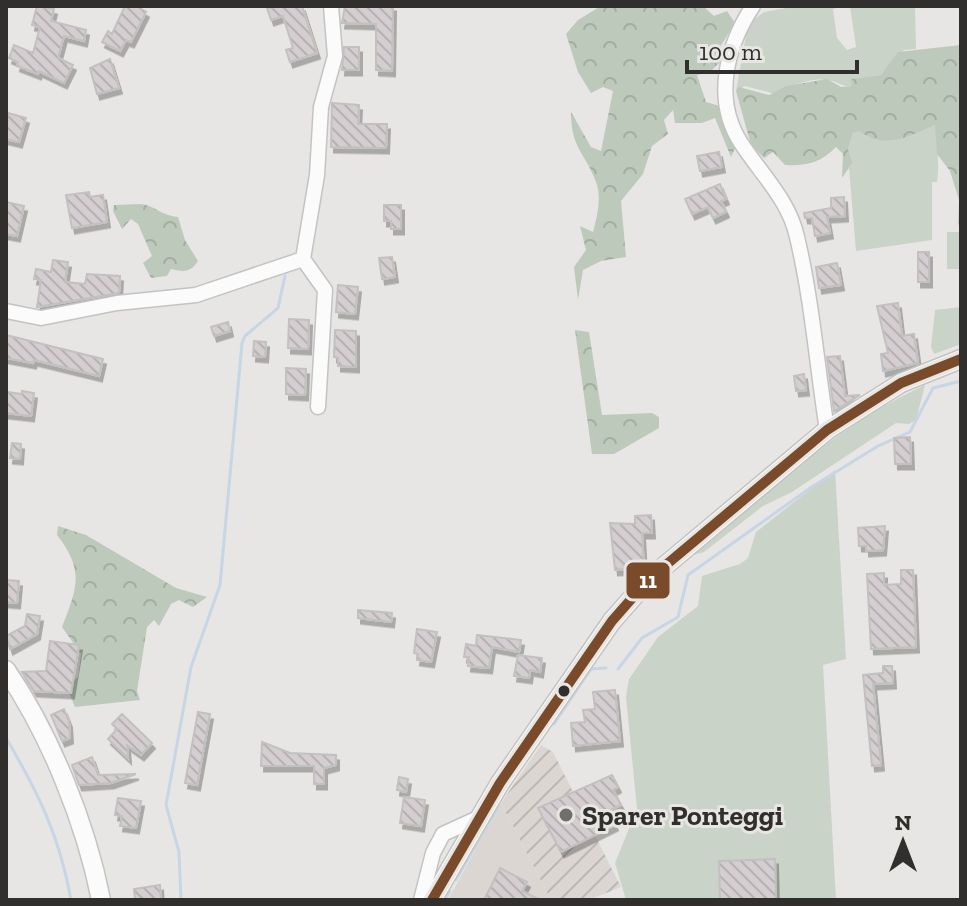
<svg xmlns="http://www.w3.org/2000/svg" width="967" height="906" viewBox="0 0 967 906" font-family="'Zilla Slab',serif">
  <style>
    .built { fill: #dbd6d2 }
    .industrial { fill: url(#industrial-furrows) }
    .grass { fill: #cad3c8 }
    .forest { fill: url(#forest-crowns) }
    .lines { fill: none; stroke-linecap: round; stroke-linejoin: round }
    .stream { stroke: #c7d5e5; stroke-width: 3 }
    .building { fill: url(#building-back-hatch); stroke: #c2c1c0; stroke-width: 2; filter: url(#shadow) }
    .street-casing { stroke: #c3c3c1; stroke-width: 17 }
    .secondary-casing { stroke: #c3c3c1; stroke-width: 21 }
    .street { stroke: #fbfbfb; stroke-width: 14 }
    .secondary { stroke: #fbfbfb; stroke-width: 18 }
    .bus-1-casing { stroke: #e8e6e3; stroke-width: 16 }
    .bus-1 { stroke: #7a4b2a; stroke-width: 10 }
    .bus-dot { fill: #302f2e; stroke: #e8e6e3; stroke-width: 3 }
    .poi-dot { fill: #706f6e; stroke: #e8e6e3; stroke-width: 3 }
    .labels { text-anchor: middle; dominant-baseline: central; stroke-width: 6; stroke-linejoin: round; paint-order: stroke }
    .poi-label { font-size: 28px; font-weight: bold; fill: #302f2e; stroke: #e8e6e3; text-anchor: start }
    .line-badge { stroke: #e8e6e3; stroke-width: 3 }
    .badge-label { font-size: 22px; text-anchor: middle; font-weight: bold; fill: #fff }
  </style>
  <defs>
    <pattern id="industrial-furrows" width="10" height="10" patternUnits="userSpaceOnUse" patternTransform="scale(2)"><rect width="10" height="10" fill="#dbd6d2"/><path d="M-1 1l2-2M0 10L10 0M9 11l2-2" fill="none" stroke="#bcb8b5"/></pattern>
    <pattern id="forest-crowns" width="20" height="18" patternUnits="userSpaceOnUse" patternTransform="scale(2)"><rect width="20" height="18" fill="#bdc9bb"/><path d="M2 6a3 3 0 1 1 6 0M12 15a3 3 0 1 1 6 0" fill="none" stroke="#a3ada1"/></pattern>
    <pattern id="building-back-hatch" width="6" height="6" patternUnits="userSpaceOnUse" patternTransform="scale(2)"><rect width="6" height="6" fill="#d4ced1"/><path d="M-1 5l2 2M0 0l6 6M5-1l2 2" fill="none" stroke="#b6b1b4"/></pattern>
    <filter id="shadow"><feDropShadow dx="3" dy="5.5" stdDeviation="0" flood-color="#0004"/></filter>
  </defs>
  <rect width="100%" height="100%" fill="#e7e6e4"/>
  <path class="built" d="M501,803L551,900H448Z"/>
  <path class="industrial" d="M541,745L553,752L621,887L589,900H551L501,803Z"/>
  <path class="grass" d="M797,6H846L833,9L837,38L847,50L856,47L850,6H915L916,49L904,50L881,75L852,79V86C841,87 838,81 827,80C813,77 787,86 776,94L745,86L736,91L748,24L764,12Z
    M936,124C936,145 940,161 937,182H932V240L856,251L849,168L853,161L848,149L853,133L859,130C889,145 905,137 936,124Z
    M947,232H961V269H947Z
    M961,307V344L934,354L931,347L935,310Z
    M925,385L916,420L909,424L896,423L792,492L763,506L704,552L690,556C759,496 841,423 925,385Z
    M835,470L846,659L823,665L836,900H626L615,863L637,809L626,697L629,679L658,637L698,606L702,576L740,564L748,558L756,532Z"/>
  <path class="forest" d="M601,6H703L714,16L727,11L735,23L720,47V62L710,72L697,75L706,102L720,106L737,144L731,157L715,118L702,123H675L673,110L664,120L668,134L652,146L643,174L621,201L626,257L601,261L583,270L578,300L574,267L586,250L580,226L593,232C597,217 602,197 596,182C585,152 571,149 571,112L591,147L601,151L613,91L603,87L591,93L578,72L566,34L578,20Z
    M961,45V222L958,225L959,200L950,171L937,154L935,125C906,137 887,150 859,131L853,133L848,149L853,162L842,178L843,154L836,147C821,163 806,166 785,165L773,152L764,158L751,145L736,91L739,87L769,95L786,86L827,79L841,87L852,86L851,79L881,75L898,52Z
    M141,204C156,206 162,216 178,217L185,240L198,261C190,273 184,272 171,269L167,276L151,278L143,263L152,256L138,224L131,219L122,229L113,211L114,205Z
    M575,330L589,332L602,415L652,413L659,417V428L614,454H592Z
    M58,526L86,535L176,588L207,597L193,607L179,600L171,604L159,626L154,620L147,627L137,691L140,700L75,707L66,685L78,677L81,654L62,627C77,588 85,571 57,535Z"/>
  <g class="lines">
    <path class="stream" d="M618,669L642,638L678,617L688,575L813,486L878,446L910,432L933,388L961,381
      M554,724L591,669L606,668
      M6,738C38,792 60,837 71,900
      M456,880L499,805
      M181,900L179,852L166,805L191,667L220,585L242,343L245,336L278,308L285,276
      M445,900L450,891"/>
  </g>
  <path class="building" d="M37,6L54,9L51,21L86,30L84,41L64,36L58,58L73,65L64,83L39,71L38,74L17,66L18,62L9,58L14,45L33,53L40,27L32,25Z
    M125,6H142L141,9L146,12L131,42L126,40L120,51L102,42L108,31L112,34Z
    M289,6H302L317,53L290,62L286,50L293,48L283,16L271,20L267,8Z
    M345,6H393L392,71L376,70V24L342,23Z
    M344,47H359V70H342Z
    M110,59L119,88L97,94L90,68Z
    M332,103L359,105L358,124H387L386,148L331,147Z
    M8,113L26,118L19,142L6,139Z
    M719,152L722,167L700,171L697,156Z
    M720,184L726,199L721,201L726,212L713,218L708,207L692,214L685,199Z
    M89,192L90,197L103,195L107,222L72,228L66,195Z
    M844,197L845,216L827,217L830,233L815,236L812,218H805L804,213L831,208V198Z
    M6,202L24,206L17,236L6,234Z
    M384,205H401V229H391V221H384Z
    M918,252H929V282H918Z
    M392,257L395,277L382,279L379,258Z
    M53,260L68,262L65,282L85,284L87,274L120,276L119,293L37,307L41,280L34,279L36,269L51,272Z
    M837,263L841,285L819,288L816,267Z
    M338,285L358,287L355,314L336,312Z
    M898,303L902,336L914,334L918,363L883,371L881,354L888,353L877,306Z
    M289,319L309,320L308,349L288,348Z
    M228,322L230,331L214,336L211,327Z
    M335,330L356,331V367L338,366V358L334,357Z
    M6,335L103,359L99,376L34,360L33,363L6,358Z
    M254,341L266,342L265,357L253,356Z
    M840,356L845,396L860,395L834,411L827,357Z
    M286,368L306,369L305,395L286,394Z
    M804,374L806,390L796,391L794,376Z
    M22,391L34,393L31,416L6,413V392L22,394Z
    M910,437L911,464H895L894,438Z
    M12,443L21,444L20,459L10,458Z
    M651,515L652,533H642L644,568L615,570L610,523L635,524V516Z
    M885,526L883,550L866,551V546H859L858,528Z
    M901,570H913L916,647L871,649L867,574L884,573V585L901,584Z
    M6,580L19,581L17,603L6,602Z
    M358,610L392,613L391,622L358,618Z
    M27,614L40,616L37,634L10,649L6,636L25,626Z
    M417,629L437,632L431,662L417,660L418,654L414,653Z
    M477,635L521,640L519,652L492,647L489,668L468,666L469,657H464L466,644L476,646Z
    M50,641L79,645L71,693L34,691L22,672L46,671Z
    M518,655L542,658L540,672L530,670L529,678L514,676Z
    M883,666H892L893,683L873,684L881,765L872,766L863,675L883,673Z
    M615,690L620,741L573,746L571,723L585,722L583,710L595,709L593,692Z
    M64,709L69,722L70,738L62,741L51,715Z
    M198,712L210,714L197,785L185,783Z
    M122,714L152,743L141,755L127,745L128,758L108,739L117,729L112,724Z
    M262,742L290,753L336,755V765L324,768V784H314V766H261Z
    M92,757L98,775L136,774L111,783L79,785L72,765Z
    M612,775L618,787L613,790L621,805L608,811L615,825L561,852L538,808Z
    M399,777L408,779L406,792L397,790Z
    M404,797L425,800L421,826L400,823Z
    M118,798L141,801L136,828L120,826L122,816L115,815Z
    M775,859L776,900H720L719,861Z
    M500,868L527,882L522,891L540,900H484Z
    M160,885L161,900L135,899L134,889Z"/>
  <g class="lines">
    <g class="street-casing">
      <path id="street" d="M753,6C726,47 713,100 741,143C761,174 789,200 797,237C812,300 817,366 827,430
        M303,259L317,175L321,107L335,56L331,6
        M6,311L41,318L117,303L196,295L303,259L325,290L318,407
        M421,900L433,853L443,834L478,818"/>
    </g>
    <g class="secondary-casing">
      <path id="secondary" d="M6,670C50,734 86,824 101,900
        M432,900L500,783L612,621L648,580L827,430L901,383L961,359"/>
    </g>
    <use href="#street" class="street"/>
    <use href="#secondary" class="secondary"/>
    <g class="bus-1-casing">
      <path id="bus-1" d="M432,900L500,783L612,621L648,580L827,430L901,383L961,359"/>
    </g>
    <use href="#bus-1" class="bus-1"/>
  </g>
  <circle class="bus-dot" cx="564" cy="691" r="7"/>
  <circle class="poi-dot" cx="566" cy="815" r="8"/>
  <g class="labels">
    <g class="poi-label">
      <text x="582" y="815">Sparer Ponteggi</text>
    </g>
  </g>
  <rect class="line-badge" x="625" y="561" width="46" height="39" rx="8" fill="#7a4b2a"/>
  <g class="badge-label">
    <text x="648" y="588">11</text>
  </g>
  <rect width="967" height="906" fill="none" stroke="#302f2e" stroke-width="16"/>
  <g transform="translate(903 842)" stroke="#e8e6e3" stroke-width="6" paint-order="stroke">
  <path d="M0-6L14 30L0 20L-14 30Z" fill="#302f2e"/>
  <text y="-12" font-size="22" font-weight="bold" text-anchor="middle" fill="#302f2e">N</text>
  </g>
  <path d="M687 60v12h170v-12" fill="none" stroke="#302f2e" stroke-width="4"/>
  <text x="699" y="60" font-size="24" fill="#302f2e" stroke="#e8e6e3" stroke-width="6" paint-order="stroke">100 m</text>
</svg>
